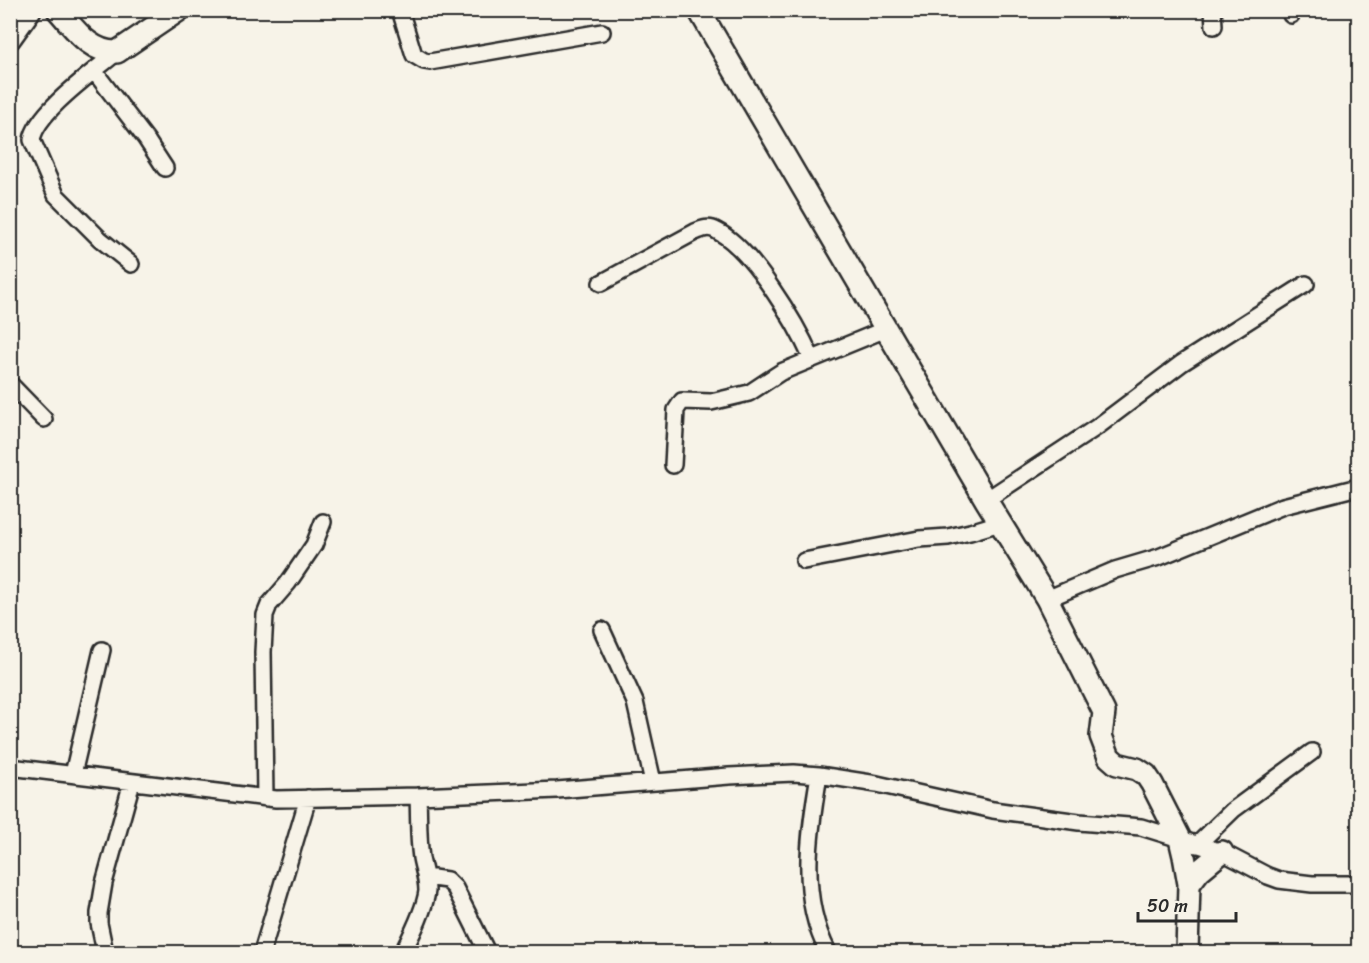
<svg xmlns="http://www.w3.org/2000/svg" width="1369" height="963" viewBox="0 0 1369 963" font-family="Sriracha,sans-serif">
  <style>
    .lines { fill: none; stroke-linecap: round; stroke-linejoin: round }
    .street-casing { stroke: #2b2b2b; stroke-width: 20 }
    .secondary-casing { stroke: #2b2b2b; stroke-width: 26 }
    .street { stroke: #f7f3e8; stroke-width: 15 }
    .secondary { stroke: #f7f3e8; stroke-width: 21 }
  </style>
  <rect width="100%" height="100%" fill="#f7f3e8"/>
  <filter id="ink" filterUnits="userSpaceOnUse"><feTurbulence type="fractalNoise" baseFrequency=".0167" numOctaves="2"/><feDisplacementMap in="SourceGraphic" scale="12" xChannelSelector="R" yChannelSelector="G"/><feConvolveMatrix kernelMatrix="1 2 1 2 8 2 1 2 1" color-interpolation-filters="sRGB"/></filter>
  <g filter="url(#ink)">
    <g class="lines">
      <g class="street-casing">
        <path id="street" d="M400,10L414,55L424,61L430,62L602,32
          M1213,10L1214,26
          M1291,15L1294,10
          M117,52C95,71 36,112 32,140L56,195L100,239L131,264
          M94,71L146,139L165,168
          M601,283L695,232C702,229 709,226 717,231C752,249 796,323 812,359
          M10,384L44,419
          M673,465L676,410L682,401L711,402L749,393L781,372L886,329
          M986,500L1097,427L1182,363L1306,284
          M804,561L919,539L948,537L970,532L1000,523
          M1047,599L1115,570L1159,557L1283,506L1358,487
          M602,630L635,702L653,782
          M10,767L276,799L418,796L557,790L729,776L794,773L819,775L877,784L993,810L1079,822L1141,827L1222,852L1268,876L1279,880L1312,884H1358
          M73,774L102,650
          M819,775C809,834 799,897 828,952
          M265,798L263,652L265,615L269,605L288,583L314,545L323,522
          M1197,845L1233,810L1312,752
          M426,877L447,880L455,888L487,952
          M105,952L99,923V913L104,883L132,782
          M262,952L308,798
          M403,952C411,936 425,909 427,891C427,879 423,869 421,858C418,838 419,817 418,796"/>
      </g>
      <g class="secondary-casing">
        <path id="secondary" d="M58,10C75,29 90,53 117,52L179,10
          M699,10L986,500L1047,599L1104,712L1101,736L1109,757L1117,764L1137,769L1146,775L1152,784L1180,839L1184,856L1189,884L1187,952
          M10,38L30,10
          M1189,884L1199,871L1222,852"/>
      </g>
      <use href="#street" class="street"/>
      <use href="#secondary" class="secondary"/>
    </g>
  </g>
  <rect width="1369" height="963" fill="none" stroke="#f7f3e8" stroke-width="36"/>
  <rect x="18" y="18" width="1333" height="927" fill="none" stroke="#2b2b2b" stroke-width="2" filter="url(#ink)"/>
  <path d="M1138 912v9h98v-9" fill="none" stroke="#2b2b2b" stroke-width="3"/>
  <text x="1147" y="912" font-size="18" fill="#2b2b2b" stroke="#f7f3e8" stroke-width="4.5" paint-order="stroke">50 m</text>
</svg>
